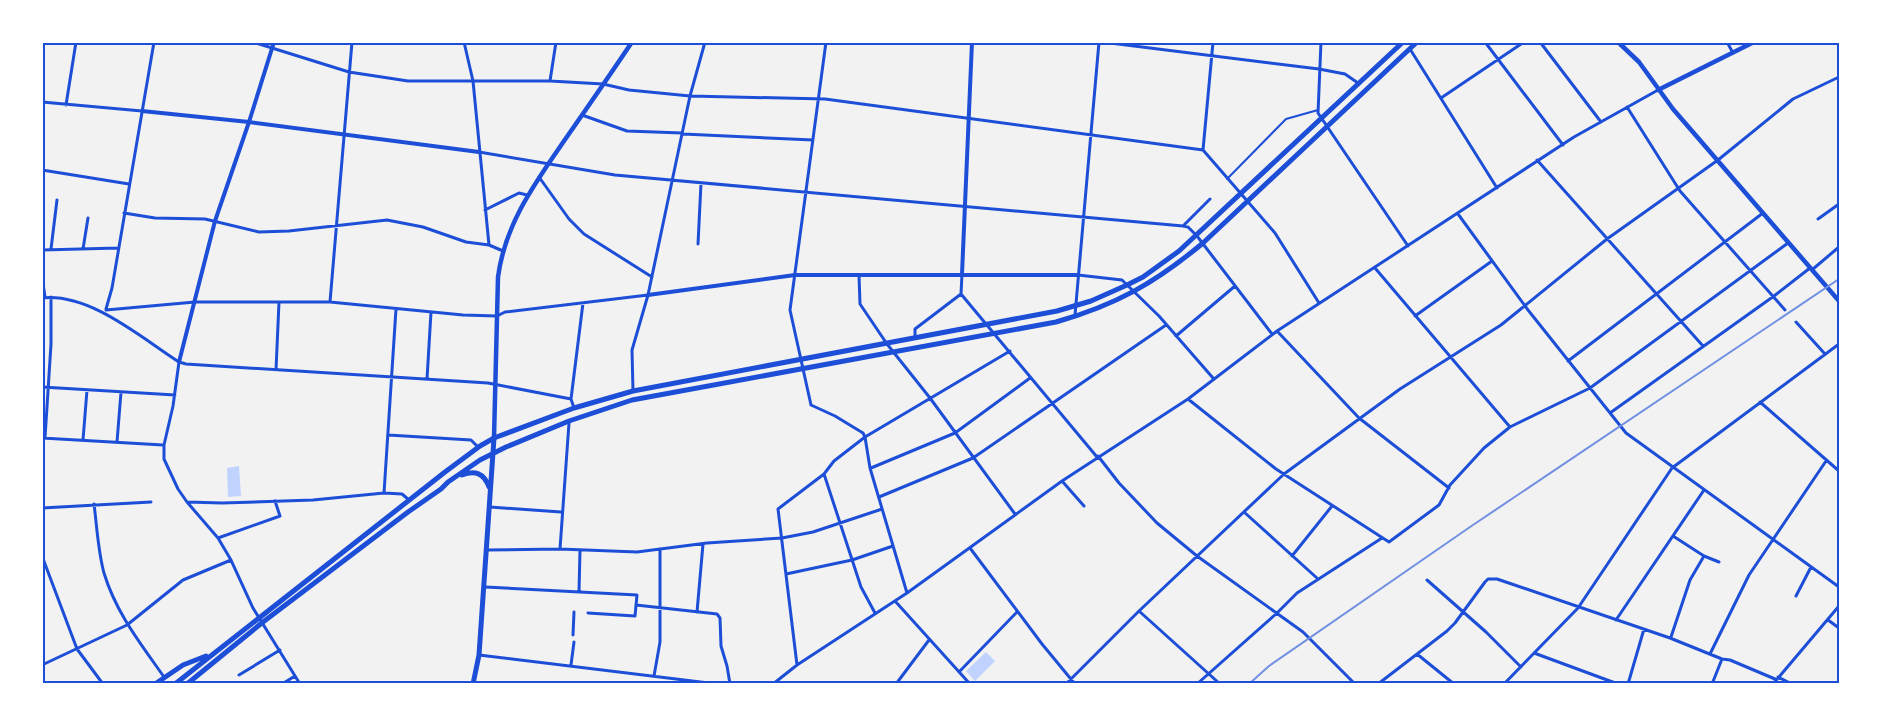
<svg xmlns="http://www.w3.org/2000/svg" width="1881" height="726" viewBox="0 0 1881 726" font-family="'Varela Round',sans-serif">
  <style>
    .water { fill: #bfd3fe }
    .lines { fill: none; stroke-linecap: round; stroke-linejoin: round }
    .pedestrian { stroke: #1d4ed8; stroke-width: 2 }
    .minor { stroke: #1d4ed8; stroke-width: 3 }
    .tertiary { stroke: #1d4ed8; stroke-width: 4 }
    .secondary { stroke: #1d4ed8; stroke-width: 4.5 }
    .primary { stroke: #1d4ed8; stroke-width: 5 }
    .rail { stroke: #7290e2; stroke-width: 2 }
    .neatline { fill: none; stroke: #1d4ed8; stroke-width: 2 }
  </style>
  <rect width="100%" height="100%" fill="#f2f2f2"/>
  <path class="water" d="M239,466L241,496L228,497L227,468Z
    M986,652L995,661L975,681L966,671Z"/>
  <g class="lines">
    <path class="pedestrian" d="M1227,179L1286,119L1318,110"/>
    <path class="minor" d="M253,42L349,72L408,81H550L603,84L629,90L690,96L825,99L1203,150
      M464,42L473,81L489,245L503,251
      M826,42L790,310L811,405L835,416L863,433L865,437L870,468L907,593
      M1102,42L1319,69L1345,74L1358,83
      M1213,42L1203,150L1275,233L1319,303
      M1321,42L1318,113L1408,246
      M1485,42L1563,145
      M1540,42L1601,122
      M1727,42L1733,53
      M1410,49L1497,188
      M550,81L556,42
      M1441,98L1524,42
      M42,102L142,111
      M66,105L76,42
      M1627,107L1680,191L1785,310
      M582,115L627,131L682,133
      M683,134L813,140
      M479,152L615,175L1183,226L1188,227L1197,236L1272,334
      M1537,160L1703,346
      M42,170L129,184
      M539,177L569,219L584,234L652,277
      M485,210L519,193L527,195
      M124,213L155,218L205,219L259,232L289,231L387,220L423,227L466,242L489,245
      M1458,214L1528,310L1626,433L1839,587
      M1818,219L1839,204
      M1183,226L1210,199
      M698,244L701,183
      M51,249L57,200
      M83,249L88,218
      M42,250L118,248
      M1375,268L1510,427
      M1813,269L1839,247
      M962,274L961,294L1097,457
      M859,275L860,304L887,344L930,398L1015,514
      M1078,275L1122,280L1159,316L1213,378
      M42,276L45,297
      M42,298C90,293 140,337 179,362L186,364L488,383L571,399
      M330,302L352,42
      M106,309L112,288L154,42
      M106,310L195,302H330L463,315L497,316L505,312L648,295
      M1075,315L1099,42
      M1415,316L1492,261
      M1796,322L1825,354
      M1277,331L1359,418L1449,488
      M1176,336L1235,286
      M915,338V329L961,294
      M1568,361L1763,213
      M179,362L173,406L164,445V459L178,489L187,502L218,538L231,560L253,608L300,684
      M276,370L279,302
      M427,379L431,312
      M42,387L175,395
      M633,391L632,350L648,295L690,96L705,42
      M1188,399L1276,469L1389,542L1439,505L1450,485L1484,448L1510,427L1590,388L1788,243
      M1760,402L1839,471
      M574,408L571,399L583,303
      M1610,413L1774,296L1810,268
      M388,435L471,440L478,447
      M42,438L163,445
      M45,438L51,344V297
      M83,440L87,390
      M117,442L121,392
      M1098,456L1119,483L1157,523L1197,556L1303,632L1355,684
      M871,468L955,433L1030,378
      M824,474L861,587L875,613
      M1062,481L1084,506
      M384,493L396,309
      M879,497L973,458L1166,325
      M187,502L222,503L313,500L384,493L402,494L409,500
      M94,504C97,527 98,551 104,573C116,613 141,644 164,677
      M490,507L561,512
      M42,508L151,502
      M1244,512L1318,579
      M1673,536L1704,556L1719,562
      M218,538L280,516L275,501
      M970,548L1042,644L1075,684
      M560,549L569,423
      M487,550L560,549L637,552L707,543L782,538L813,532L882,509
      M42,556L77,649L103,684
      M1292,556L1332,506
      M786,574L852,560L893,546
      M1427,580L1486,632L1521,667
      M485,587L637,595L635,616L588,613
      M579,592L580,550
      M1796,596L1811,567
      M895,601L970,684
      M636,605L717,614L720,618L721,646L727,666L730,684
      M1139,611L1220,684
      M697,612L703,544
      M1616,620L1704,490
      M1828,620L1839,628
      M573,635L574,612
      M1671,637L1690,580L1704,556
      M1534,653L1618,684
      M1417,654L1454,684
      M1710,654L1749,575L1826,461
      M479,655L717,684
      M42,665L127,625L183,580L231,560
      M571,665L574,642
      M797,665L778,509L824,474L834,461L865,437L1010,351
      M959,672L1017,612
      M239,675L280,650
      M654,676L660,642V549
      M1778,677L1792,684
      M282,684L295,676
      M773,684L797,665L907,593L1062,481L1188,399L1277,331L1574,137L1658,90
      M896,684L929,640
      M1066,684L1139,611L1284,474L1400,389L1501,325L1607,239L1718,160L1793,99L1839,77
      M1197,684L1277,613L1297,593L1382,538
      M1378,684L1447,631L1455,623L1485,582L1488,579H1497L1670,638L1722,659L1730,660L1775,679
      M1504,684L1578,608L1672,468L1839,344
      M1628,684L1644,629
      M1712,684L1722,659
      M1773,684L1839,606"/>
    <path class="tertiary" d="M142,111L249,122L479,152
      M962,274L972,42
      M648,295L795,275H1078
      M179,362L215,221L249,122L274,42"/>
    <path class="secondary" d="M1618,42L1639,62L1673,109L1839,301
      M1658,90L1754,42
      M494,438L498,277C505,224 535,183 564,141C587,108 610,75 632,42"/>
    <path class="primary" d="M462,475C475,470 484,473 489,487
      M155,684L183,665L206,656
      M175,684L445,472L480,446L494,438L574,408L633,391L1057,311L1091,301L1127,285L1143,277L1179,251L1403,42
      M187,684L263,622L408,512L441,489L448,482L480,460L506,447L569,421L632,400L1056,322C1116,305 1155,283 1203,243L1417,42
      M473,684L479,655L494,438"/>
    <path class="rail" d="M1249,684L1269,666L1470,527L1839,279"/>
  </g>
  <rect width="1881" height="726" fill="none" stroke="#ffffff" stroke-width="87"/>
  <rect x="44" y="44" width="1794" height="638" class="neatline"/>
</svg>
